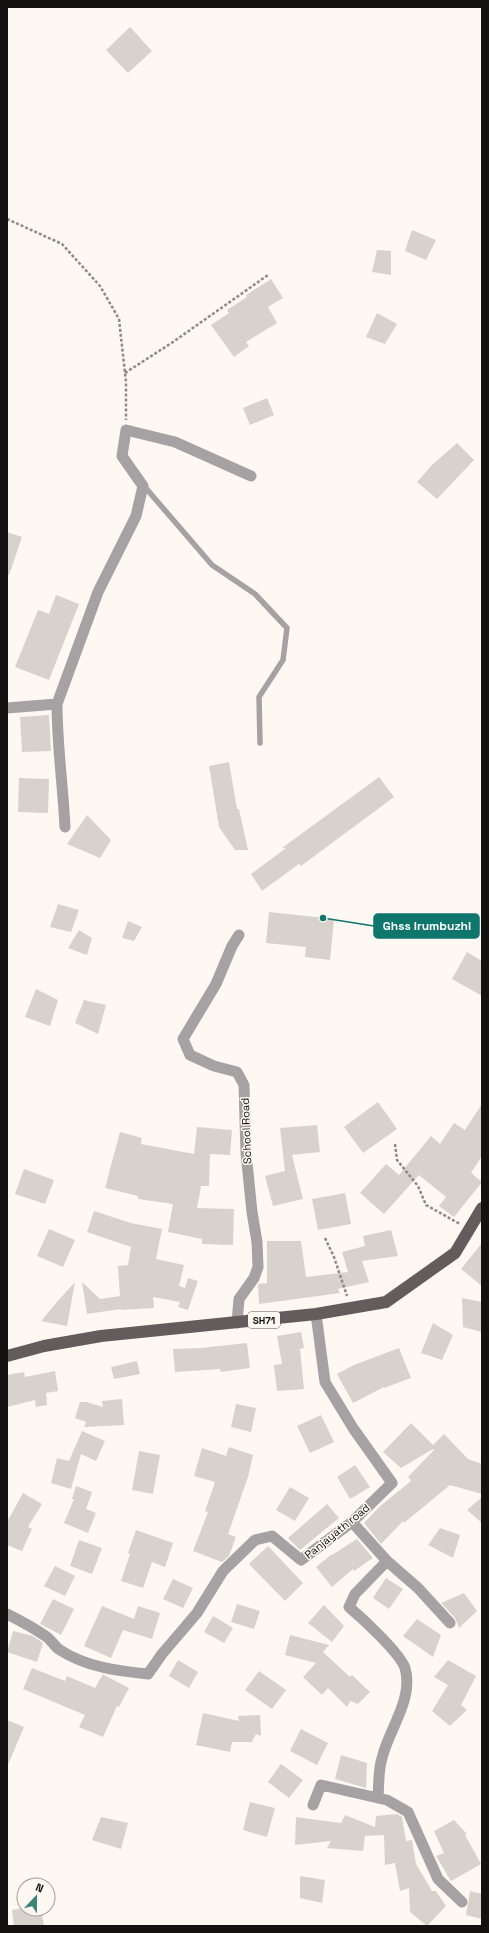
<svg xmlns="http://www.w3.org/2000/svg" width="489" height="1933" viewBox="0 0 489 1933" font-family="'Space Grotesk',sans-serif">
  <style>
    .building { fill: #d7d2cc }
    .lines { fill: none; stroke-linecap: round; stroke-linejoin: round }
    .path { stroke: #8e8b86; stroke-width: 2.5; stroke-dasharray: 3 2; stroke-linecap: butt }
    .lane { stroke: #a6a2a3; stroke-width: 5.5 }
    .street { stroke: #a6a2a3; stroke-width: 11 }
    .primary { stroke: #625c5d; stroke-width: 12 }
    .labels { text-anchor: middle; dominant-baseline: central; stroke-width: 3; stroke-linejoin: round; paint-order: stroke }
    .shield { fill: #fdf8f1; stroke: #5a5754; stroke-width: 1 }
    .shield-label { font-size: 10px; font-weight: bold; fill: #141210 }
    .street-label { font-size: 11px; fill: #141210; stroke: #fdf8f1 }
    .leader { fill: none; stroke: #0f766e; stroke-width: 1.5 }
    .callout-dot { fill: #0f766e; stroke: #fdf8f1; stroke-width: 1.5 }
    .callout { fill: #0f766e; stroke: #0f766e; stroke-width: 1.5 }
    .callout-label { font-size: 12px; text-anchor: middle; font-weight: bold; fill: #fff }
  </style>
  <rect width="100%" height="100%" fill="#fdf8f1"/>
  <path class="building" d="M130,27L152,51L128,73L106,50Z
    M412,230L436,240L426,260L405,251Z
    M377,250L391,251V275L372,272Z
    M271,279L283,298L268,307L277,323L246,342L249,346L234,357L211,325L229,313L227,310L247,297L246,295Z
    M377,313L397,324L385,344L366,337Z
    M267,398L274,415L250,425L243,408Z
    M457,443L474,460L437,499L417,482L432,465Z
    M7,532L22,537L9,575H7Z
    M56,595L79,604L49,680L15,667L38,610L49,614Z
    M49,715L51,751L22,752L20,717Z
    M229,762L237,809H239L248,850H235L219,827L209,766Z
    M379,777L394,797L301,866L299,864L262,891L251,874L286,848H282Z
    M19,778L49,779L48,813L18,812Z
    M87,815L111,840L100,858L67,844Z
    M58,904L79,910L71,932L50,927Z
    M269,912L334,919L330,960L305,957L306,947L266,943Z
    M128,921L142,927L134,941L122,938Z
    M79,930L92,938L87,955L68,948Z
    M467,952L482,961V996L452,979Z
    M36,989L58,1000L50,1026L25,1017Z
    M84,1000L106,1005L98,1034L75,1023Z
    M378,1102L397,1129L363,1153L344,1127Z
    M482,1104V1156L471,1173L482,1182L454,1217L439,1206L446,1197L419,1175L384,1214L360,1193L386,1164L399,1175L431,1136L440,1144L454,1123L465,1130Z
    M317,1125L320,1152L292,1155L303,1199L273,1206L265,1176L285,1171L280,1128Z
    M197,1127L232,1130L230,1155L210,1154L209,1186H201L197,1208L234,1209L233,1245L202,1244V1239L168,1232L173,1204L138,1199V1196L105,1188L120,1132L142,1138L141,1144L194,1154Z
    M24,1169L54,1180L45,1204L15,1194Z
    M345,1193L351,1224L318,1230L312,1199Z
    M94,1211L131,1223L162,1229L156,1259L184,1265L179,1286L185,1288L188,1278L198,1281L188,1310L178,1307L180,1302L153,1297L154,1308L121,1310V1309L87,1314L82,1282L100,1299L120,1296L118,1266L128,1265L131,1247L87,1232Z
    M49,1229L75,1240L63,1267L37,1256Z
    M391,1230L398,1256L362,1261L369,1282L338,1289L340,1293L259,1304L258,1284L267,1283V1241H301L306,1277L348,1272L342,1252L365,1246L363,1236Z
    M482,1243V1286L461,1269Z
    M75,1282L67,1326L41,1321L56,1303Z
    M462,1298L482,1302V1332L463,1327Z
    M433,1323L453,1335L442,1360L421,1353Z
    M301,1332L304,1348L300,1349L304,1389L277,1391L274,1365L282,1364L277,1336Z
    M247,1343L250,1368L221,1372L220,1369L175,1372L173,1349L201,1348Z
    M399,1348L411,1378L384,1388V1387L353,1403L337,1374L354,1365Z
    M137,1361L140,1374L114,1379L111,1367Z
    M55,1371L58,1391L46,1393L47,1405L36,1407L35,1400L7,1407V1375L24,1372L25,1377Z
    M122,1399L124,1425L84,1427L86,1422L75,1418L80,1402H86L103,1407L102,1401Z
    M236,1404L256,1408L251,1432L231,1427Z
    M321,1415L334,1442L310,1453L297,1426Z
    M411,1423L433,1445L444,1434L468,1459L482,1464V1494L450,1485L404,1523L403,1521L381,1544L364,1523L379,1507L410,1482L411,1480L408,1477L434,1450L433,1449L401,1468L383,1452Z
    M82,1431L105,1441L96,1461L81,1454L71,1489L51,1483L57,1458L69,1461Z
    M229,1447L253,1455L248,1477L228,1534L236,1537L229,1556L222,1562L193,1551L208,1512L205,1511L215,1482L194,1476L202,1448L226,1456Z
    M139,1451L160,1455L153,1494L132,1490Z
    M355,1465L370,1487L350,1499L337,1477Z
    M76,1486L92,1492L86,1509L96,1513L88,1533L64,1523L74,1499H72Z
    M290,1487L309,1498L295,1521L276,1510Z
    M23,1493L42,1504L28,1527L32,1529L22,1551L7,1545V1522Z
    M482,1497V1523L467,1510Z
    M327,1504L339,1518L300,1550L288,1538Z
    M440,1528L460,1535L453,1558L428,1545Z
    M136,1530L173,1543L165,1567L152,1562L143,1588L121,1581L130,1554L128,1553Z
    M357,1539L373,1558L354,1571L353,1569L332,1587L316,1567L332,1554V1555Z
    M79,1540L102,1548L92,1574L70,1566Z
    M268,1546L303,1583L285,1601L249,1564Z
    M55,1566L75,1576L65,1596L44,1586Z
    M386,1578L403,1589L389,1609L373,1598Z
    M173,1579L193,1588L183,1608L163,1599Z
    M464,1593L477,1611L459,1628L455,1618L441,1603Z
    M53,1599L74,1609L61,1635L40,1624Z
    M237,1604L260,1611L254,1629L231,1622Z
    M324,1605L344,1626L332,1642L308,1623Z
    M102,1606L134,1619L138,1606L160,1613L152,1639L123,1630L111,1658L84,1646Z
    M213,1616L233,1628L224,1643L204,1632Z
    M417,1619L441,1635L433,1657L403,1636Z
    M13,1631L33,1636L43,1643L37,1662L7,1652Z
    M290,1635L329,1645L323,1652L350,1677L352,1675L370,1692L358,1704L350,1701L347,1707L328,1688L322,1695L303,1677L316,1663L285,1655Z
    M178,1660L198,1672L189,1688L169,1676Z
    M448,1660L476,1676L461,1705L467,1710L450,1726L432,1711L448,1685L434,1677Z
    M32,1668L65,1681L67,1676L95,1688L103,1674L104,1675L129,1688L119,1707L117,1706L103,1737L79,1727L85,1715L23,1689Z
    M259,1671L286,1690L272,1709L245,1690Z
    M203,1713L239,1721L238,1716L260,1715L261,1736L256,1734L252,1742H232L230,1752L196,1745Z
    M7,1720L24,1727L7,1767Z
    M301,1729L328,1743L317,1765L290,1751Z
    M341,1755L367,1763L366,1788L335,1779Z
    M281,1764L303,1780L289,1798L268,1782Z
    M250,1802L275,1808L267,1837L243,1830Z
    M397,1814L402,1817L406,1841L412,1840L416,1864L432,1891H436L446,1906L427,1926L410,1912L409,1888L400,1891L395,1863L385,1865L384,1835L365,1836L363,1851L327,1848L331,1841L295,1845L296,1817L341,1823L345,1815L375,1827L376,1816Z
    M101,1817L128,1823L121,1849L92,1840Z
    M454,1820L467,1834L465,1835L481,1864L451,1881L436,1856L444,1853L434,1831Z
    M300,1876L325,1880L322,1903L300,1898Z
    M470,1891L482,1894V1919L466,1915Z
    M24,1908L41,1909L44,1926H14L12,1910Z"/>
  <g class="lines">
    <path class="path" d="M7,219L62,244L100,286L119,319L126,382V420
      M125,373L173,342L268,275
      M395,1144L397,1160L418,1186L426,1205L460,1224
      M325,1238L334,1257L347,1296"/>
    <path class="lane" d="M144,486L212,565L255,594L287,628L283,660L259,697L260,743"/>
    <path class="street" d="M57,704C57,745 63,786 65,827
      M7,708L57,704L98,592L136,516L143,486L122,456L126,430L175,442L251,476
      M237,1323L239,1299L254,1278L258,1267L257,1242L252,1212L246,1153L244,1085L237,1072L214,1066L190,1055L183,1039L216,984L232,946L239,935
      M352,1522L387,1561L355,1594L349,1607C362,1618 400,1653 405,1668C414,1699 389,1729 382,1758C378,1771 379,1785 378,1798
      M387,1561L418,1588L450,1623
      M7,1614C21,1621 34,1628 47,1637C52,1641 55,1647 60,1650C86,1667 118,1671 148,1674L162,1654L197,1613L223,1571L255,1540L272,1536L301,1560L352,1522L392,1483L353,1428L325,1382L316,1314
      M313,1805L321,1785L387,1800L408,1812L438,1879L462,1902"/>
    <path class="primary" d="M7,1356L44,1346L101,1336L316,1314L386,1302L455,1253L482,1208"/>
  </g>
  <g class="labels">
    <rect class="shield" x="248" y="1312" width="32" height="16" rx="3"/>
    <g class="shield-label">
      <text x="264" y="1320">SH71</text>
    </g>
    <g class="street-label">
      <text transform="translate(246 1131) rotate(-92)">School Road</text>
      <text transform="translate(337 1531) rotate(-39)">Panjayath road</text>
    </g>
  </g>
  <path class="leader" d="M323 918L374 926"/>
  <circle class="callout-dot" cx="323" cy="918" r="4"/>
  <rect class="callout" x="374" y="914" width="105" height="24" rx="4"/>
  <g class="callout-label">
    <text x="427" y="930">Ghss Irumbuzhi</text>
  </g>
  <rect width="489" height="1933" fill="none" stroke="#141210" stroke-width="16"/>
  <g transform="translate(36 1897) rotate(22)"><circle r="19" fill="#fdf8f1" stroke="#a09c97"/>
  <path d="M0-3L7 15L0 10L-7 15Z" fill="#3d8378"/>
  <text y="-6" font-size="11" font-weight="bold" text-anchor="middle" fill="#141210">N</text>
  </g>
</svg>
